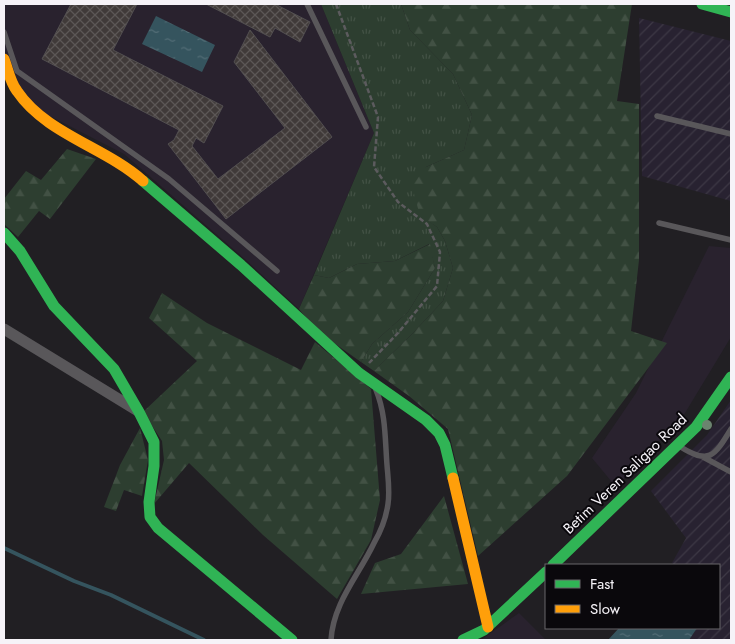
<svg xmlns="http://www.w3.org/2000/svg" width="735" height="644" viewBox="0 0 735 644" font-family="Jost,sans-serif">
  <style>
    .built { fill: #29222e }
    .industrial { fill: url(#industrial-furrows) }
    .grass { fill: url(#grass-tufts) }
    .forest { fill: url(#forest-firs) }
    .water { fill: url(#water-ripples) }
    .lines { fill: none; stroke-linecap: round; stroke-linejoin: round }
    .stream { stroke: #35545e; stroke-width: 4 }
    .building { fill: url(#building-cross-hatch); stroke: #524f50 }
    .path { stroke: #5c5b5e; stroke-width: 2.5; stroke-dasharray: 5 2.5; stroke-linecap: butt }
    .lane { stroke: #59575a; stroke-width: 5.5 }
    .street { stroke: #59575a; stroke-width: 11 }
    .fast { stroke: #30b455; stroke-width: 11 }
    .slow { stroke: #ff9f0a; stroke-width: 11 }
    .tree { fill: #6b846f }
    .labels { text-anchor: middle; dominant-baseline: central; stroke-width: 4; stroke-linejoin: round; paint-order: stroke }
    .street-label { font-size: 15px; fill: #f6f3f8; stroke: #0a080c }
  </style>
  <defs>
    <pattern id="industrial-furrows" width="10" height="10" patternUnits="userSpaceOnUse" patternTransform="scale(1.25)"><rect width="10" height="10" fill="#282231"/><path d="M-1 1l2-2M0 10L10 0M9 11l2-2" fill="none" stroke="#3d3845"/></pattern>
    <pattern id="grass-tufts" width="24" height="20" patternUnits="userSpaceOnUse" patternTransform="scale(1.25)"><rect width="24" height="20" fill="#2d3e30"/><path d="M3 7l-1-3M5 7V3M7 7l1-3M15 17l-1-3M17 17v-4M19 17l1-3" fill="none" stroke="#425144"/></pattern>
    <pattern id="forest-firs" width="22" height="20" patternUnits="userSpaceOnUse" patternTransform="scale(1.25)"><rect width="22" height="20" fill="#2d3e30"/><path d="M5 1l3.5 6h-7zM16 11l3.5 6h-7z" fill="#425144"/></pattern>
    <pattern id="water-ripples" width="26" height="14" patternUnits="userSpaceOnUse" patternTransform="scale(1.25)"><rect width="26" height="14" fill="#35545e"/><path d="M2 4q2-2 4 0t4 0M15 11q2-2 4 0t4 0" fill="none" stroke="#536d76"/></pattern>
    <pattern id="building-cross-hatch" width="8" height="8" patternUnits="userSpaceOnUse" patternTransform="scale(1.25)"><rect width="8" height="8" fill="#403a39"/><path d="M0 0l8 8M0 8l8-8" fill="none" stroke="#5c5756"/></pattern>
  </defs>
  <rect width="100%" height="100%" fill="#211f23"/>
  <path class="built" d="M4,4H321L374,133L299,309L246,260L124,154L38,110L11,77L4,53Z
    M709,246L731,248V337L685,413L616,487L592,458L636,393Z
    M519,613L546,640H481Z"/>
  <path class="industrial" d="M639,18L731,41V201L642,176Z
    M731,400V640H689L697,628H719V565H675L672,563L686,538L651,491L707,435Z"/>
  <path class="grass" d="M321,4H401L410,30L453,74L472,115L464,150L426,167L420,215L437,227L445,241L453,268L443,301L412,334L374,371L361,362L372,344L408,312L435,268L429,244L395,261L357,264L329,278L314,275L374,133Z"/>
  <path class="forest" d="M401,4H632L617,101L639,104V260L631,331L667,343L567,476L478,556L448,429L409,396L374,371L412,334L443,301L453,268L445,241L437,227L420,216L412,186L426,167L464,150L472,115L453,74L410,30Z
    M67,149L96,159L50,219L39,211L18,237L4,224V199L26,171L41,180Z
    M430,244L435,268L408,312L372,344L361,362L317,331L299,309L314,275L329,278L357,264L395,261Z
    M162,293L207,323L301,370L315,342L371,389L380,500L371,540L337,599L263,535L189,463L154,504L164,460L162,441L143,412L197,361L149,318Z
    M140,428L148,460L142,496L124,490L116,511L104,507L120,465Z
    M444,496L468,584L361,594L375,563L401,554Z"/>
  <path class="water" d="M156,16L215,45L202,72L142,44Z
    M619,628H697L689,640H608Z"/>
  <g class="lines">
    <path class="stream" d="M4,548L74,581L111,595L204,640"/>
  </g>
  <path class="building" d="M71,4H137L113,50L223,106L204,143L196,138L192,146L218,179L285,128L234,62L250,30L332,137L226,219L168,144L174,140L179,130L42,59Z
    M206,4H275L310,22L300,42L275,28L270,37Z"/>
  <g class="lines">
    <path class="path" d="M336,4L378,117L374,167L398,202L427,224L440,252L437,286L398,333L369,363"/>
    <path class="lane" d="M307,4L366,127
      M4,32L17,71L169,179L277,271
      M657,116L731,134
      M659,223L731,240
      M679,446C709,465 714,457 731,429
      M703,457L731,472
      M331,640C333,603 359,575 374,543C381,531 386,518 388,504C390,491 388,478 387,465C385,440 386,414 376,390"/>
    <path class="street" d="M4,329L138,411"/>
    <path class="fast" d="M702,4L731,12
      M143,181L241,265L359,373L426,420L439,433L445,445L453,478
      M4,233L20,251L54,306L114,369L139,412L154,442V466L149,502L150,517L158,528L292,640
      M553,565L696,427L731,377
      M463,640L484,630L546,572"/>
    <path class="slow" d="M4,59C8,69 10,82 17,91C46,134 105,147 143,181
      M453,478L488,627"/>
  </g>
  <circle class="tree" cx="707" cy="425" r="5"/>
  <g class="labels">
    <g class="street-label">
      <text transform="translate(625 474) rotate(-44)">Betim Veren Saligao Road</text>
    </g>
  </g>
  <rect width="735" height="644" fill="none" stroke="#f6f3f8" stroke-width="10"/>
  <rect x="545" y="564" width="175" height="65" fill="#0a080c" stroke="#68666a"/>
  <rect x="555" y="580" width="25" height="8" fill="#30b455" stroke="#68666a"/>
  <text x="590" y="589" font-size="15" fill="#f6f3f8">Fast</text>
  <rect x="555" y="605" width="25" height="8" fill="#ff9f0a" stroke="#68666a"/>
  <text x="590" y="614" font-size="15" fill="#f6f3f8">Slow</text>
</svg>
